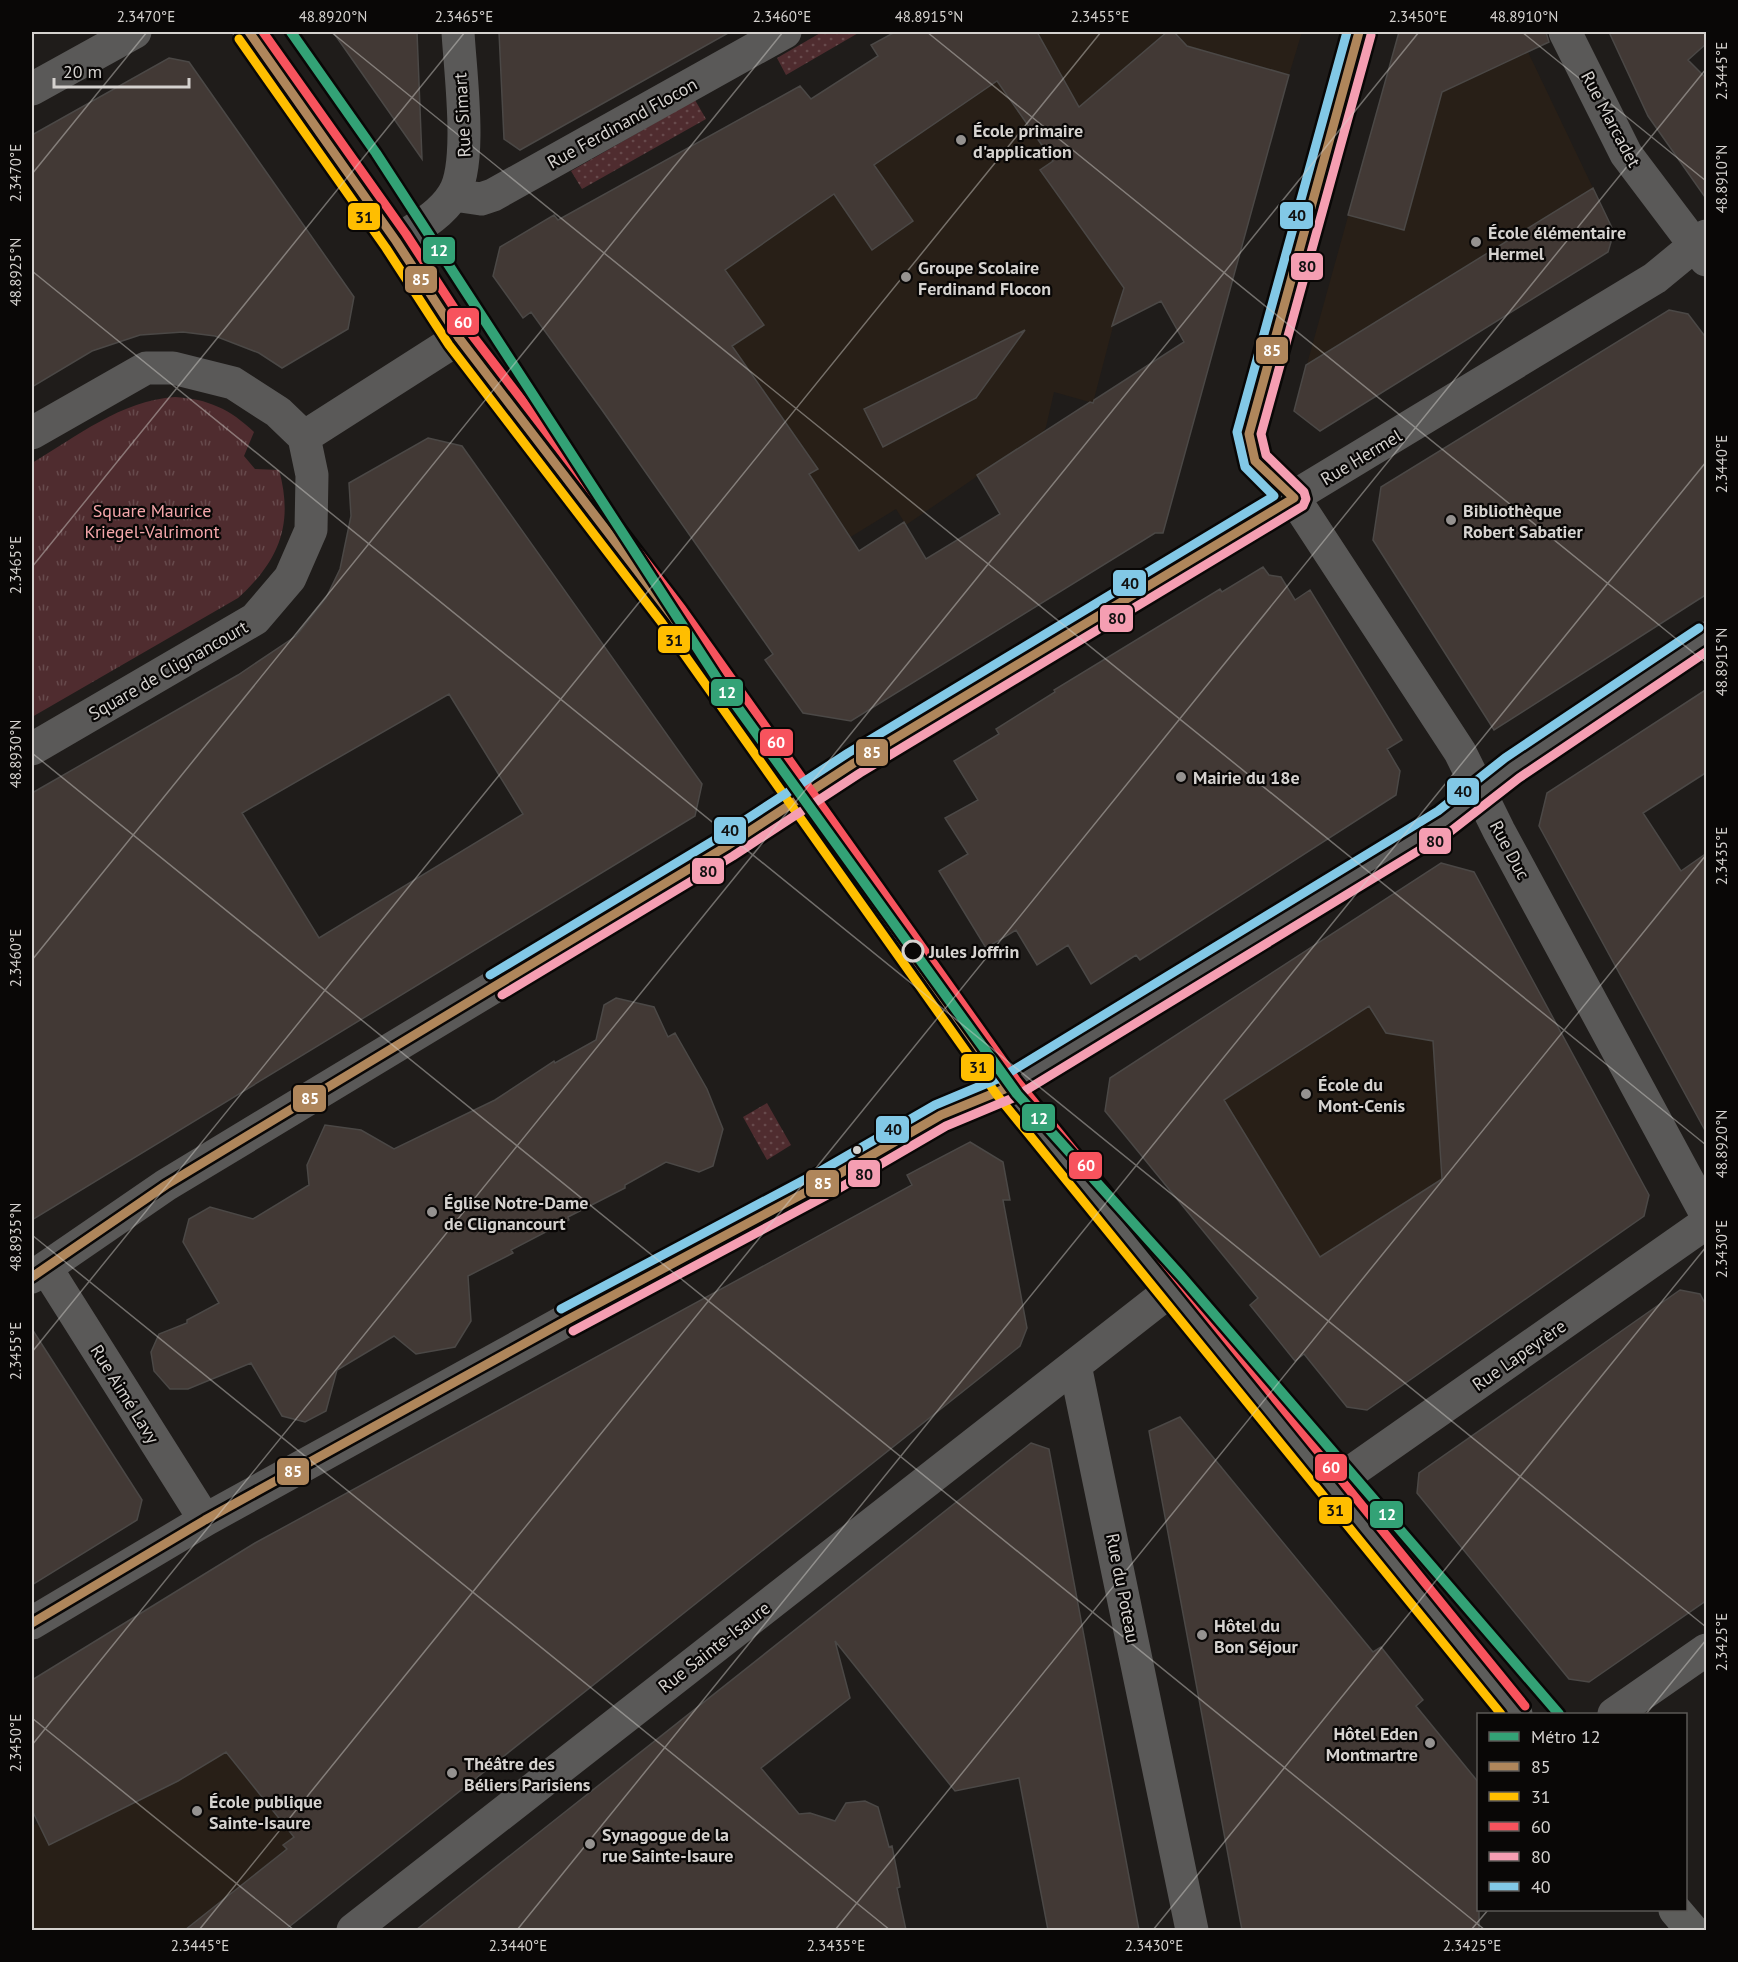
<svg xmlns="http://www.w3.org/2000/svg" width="1738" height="1962" viewBox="0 0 1738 1962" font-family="'PT Sans',sans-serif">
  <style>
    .built { fill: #281f17 }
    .grass { fill: url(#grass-dots) }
    .park { fill: url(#park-tufts) }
    .building { fill: #423935; stroke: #4b4846; stroke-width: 1.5; fill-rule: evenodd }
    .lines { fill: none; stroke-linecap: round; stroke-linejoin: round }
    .street { stroke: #5a5958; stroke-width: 33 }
    .secondary { stroke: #5d5d5b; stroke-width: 33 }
    .bus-1-casing { stroke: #090706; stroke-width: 14 }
    .bus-2-casing { stroke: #090706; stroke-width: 14 }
    .bus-3-casing { stroke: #090706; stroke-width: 14 }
    .bus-4-casing { stroke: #090706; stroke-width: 14 }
    .bus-5-casing { stroke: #090706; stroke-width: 14 }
    .bus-1 { stroke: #af865b; stroke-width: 9 }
    .bus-2 { stroke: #ffbe00; stroke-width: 9 }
    .bus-3 { stroke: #f7535d; stroke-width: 9 }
    .bus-4 { stroke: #f59eb2; stroke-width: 9 }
    .bus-5 { stroke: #82c8e6; stroke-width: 9 }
    .metro-1-casing { stroke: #090706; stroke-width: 15 }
    .metro-1 { stroke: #33a276; stroke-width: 10 }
    .ticks { fill: none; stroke: #d5d2cf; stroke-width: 1.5; stroke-opacity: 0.45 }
    .poi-dot { fill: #959290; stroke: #090706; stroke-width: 2 }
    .stop-dot { fill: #090706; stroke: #d5d2cf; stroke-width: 3 }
    .bus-dot { fill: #d5d2cf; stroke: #090706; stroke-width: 2 }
    .labels { text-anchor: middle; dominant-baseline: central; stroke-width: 4.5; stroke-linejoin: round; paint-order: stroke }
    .street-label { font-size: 18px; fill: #d5d2cf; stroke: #090706 }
    .poi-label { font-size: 18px; font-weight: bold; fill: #d5d2cf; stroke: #090706; text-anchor: start }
    .park-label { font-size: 18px; fill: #f5a7ab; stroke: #090706 }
    .stop-label { font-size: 18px; font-weight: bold; fill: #d5d2cf; stroke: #090706; text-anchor: start }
    .line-badge { stroke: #090706; stroke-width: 2 }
    .badge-label { font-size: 16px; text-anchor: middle; font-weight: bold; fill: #fff }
    .pale-badge-label { font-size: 16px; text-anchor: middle; font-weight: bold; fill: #111 }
    .neatline { fill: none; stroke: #d5d2cf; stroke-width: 2 }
    .ticks-label { font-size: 15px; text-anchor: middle; fill: #d5d2cf }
  </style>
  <defs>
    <pattern id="grass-dots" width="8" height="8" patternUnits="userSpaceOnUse" patternTransform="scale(1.5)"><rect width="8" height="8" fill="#4f2c2f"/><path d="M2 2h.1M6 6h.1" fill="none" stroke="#674a4c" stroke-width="1.8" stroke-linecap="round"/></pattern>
    <pattern id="park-tufts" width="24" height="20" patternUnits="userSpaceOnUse" patternTransform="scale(1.5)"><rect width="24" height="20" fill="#4f2c2f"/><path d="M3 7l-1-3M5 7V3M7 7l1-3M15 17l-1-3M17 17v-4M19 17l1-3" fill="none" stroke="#674a4c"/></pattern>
  </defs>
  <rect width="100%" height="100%" fill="#1f1c1a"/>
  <path class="built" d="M895,32H1302L1289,75L1186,47L1093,403L1054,392L1046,427L1039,440L1007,456L906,525L896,509L849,538L807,475L799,442L732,347L598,198L651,168L671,198L738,120L800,86L811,99L878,56L871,45Z
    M1528,52L1614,232L1608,252L1320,431L1294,411L1390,65L1460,83Z
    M1385,899L1525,1127L1257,1297L1105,1111Z
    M255,1708L371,1862L285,1930H32V1826Z"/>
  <path class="grass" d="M822,32H860L786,75L777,58Z
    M695,100L706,119L582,189L571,171Z
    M767,1103L791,1145L767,1160L743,1117Z"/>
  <path class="park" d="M175,397C208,399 230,409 254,432L244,456L255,469L279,470C294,524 279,561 238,598L32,717V463C76,437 122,400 175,397Z"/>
  <path class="building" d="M333,32H417L422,159Z
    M499,32H730L520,150L504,139Z
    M895,32H1037L1079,107L1167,32H1174L1187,46L1289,75L1163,533H1155L851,721L803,713L765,660L773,654L602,410L531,312L523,318L493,276L500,247L554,215L558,220L800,86L811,99L878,56L871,45ZM997,81L1053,161L1040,170L1124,288L1112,326L1161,301L1184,342L1094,400L1093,403L1090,402L977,475L1000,514L926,559L904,522L859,551L809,474L818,469L732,346L764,325L725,270L834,194L872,250L913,221L874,165Z
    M1399,32H1546L1549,42L1442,92L1404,230L1348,215Z
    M1609,32H1707V43L1688,60L1707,79V200L1648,116Z
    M169,58L189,62L354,297L348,329L282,368L259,353L215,336L183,332L140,335L92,351L32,387V135Z
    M1593,188L1614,232L1608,252L1320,431L1294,411L1306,365Z
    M1669,310L1688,314L1707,339V594L1494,730L1373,540L1381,487Z
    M1025,330L976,398L883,447L864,409Z
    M428,438L462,446L702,784L695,816L32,1220V793L238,675L296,636L326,598L340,569L351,516L349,483ZM449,694L523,814L319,938L242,813Z
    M1263,567L1269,575L1281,577L1295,600L1310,590L1402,740L1387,749L1400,771L1396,795L1140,960L1136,955L1091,984L1068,945L1037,965L1016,930L986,948L939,871L968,854L945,818L978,800L954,761L999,734L996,729L1055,692L1054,690L1220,589L1222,592Z
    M1707,689V772L1643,813L1681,871L1707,853V1134L1539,826L1547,793Z
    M1441,863L1474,872L1649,1195L1644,1216L1367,1410L1347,1407L1304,1354L1295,1361L1250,1305L1258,1298L1105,1111L1110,1078ZM1369,1006L1386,1033L1433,1041L1442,1179L1320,1257L1224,1100Z
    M616,998L654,1007L668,1037L675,1033L707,1089L723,1129L713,1166L699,1172L666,1162L625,1185V1188L568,1217L569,1220L511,1250L513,1253L468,1276L471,1321L455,1347L416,1354L394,1336L337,1370L326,1411L305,1422L282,1416L251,1363L188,1389H170L154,1371L151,1352L159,1334L187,1323V1320L219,1303L183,1242L189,1219L210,1207L253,1219L309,1185L307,1165L325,1125L361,1130L394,1149L495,1100L554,1061L555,1063L596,1040L604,1005Z
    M970,1142L1003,1162L1010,1200H1003L1027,1328L1020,1346L285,1930H185L287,1849L283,1845L294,1837L226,1752L178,1781L49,1845L32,1810V1680L255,1543L912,1185L907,1175Z
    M1680,1290L1700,1294L1707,1307V1600L1589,1682L1569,1679L1417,1493L1419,1473Z
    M32,1329L142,1500L137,1520L32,1585Z
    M1180,1417L1373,1652L1381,1647L1423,1700L1416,1706L1479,1783V1930H1242L1149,1431Z
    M1031,1443L1049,1449L1139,1930H1048L1019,1778L955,1791L835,1641L850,1698L761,1768L799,1814L810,1813L835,1821L846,1803L865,1801L878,1807L889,1847L892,1846L900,1887L897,1888L906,1930H416Z"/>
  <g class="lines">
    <path class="street" d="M1359,32L1249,434L1255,461L1294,498L1460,752L1499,831L1706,1214
      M1565,32L1626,154L1706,260
      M32,89L135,32
      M454,195L481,199L493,195L785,32
      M396,241C416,228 440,216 453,195C473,165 460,71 458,32
      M32,433L146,368H173L233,383L278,412L304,437L312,475L311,530L290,578L255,619L32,749
      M304,437L459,338
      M46,1268L205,1520
      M32,1277L166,1185L727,846L854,763L1655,278L1706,236
      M1075,1365L1192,1930
      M1331,1486L1706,1223
      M32,1623L205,1520L567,1320L825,1182L941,1115L1007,1088L1445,821L1512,768L1706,638
      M1614,1714L1706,1650
      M353,1930L1171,1290"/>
    <path class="secondary" d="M249,32L396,241L459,338L672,616L1007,1088L1516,1714
      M1675,1910L1692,1930"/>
    <g class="bus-1-casing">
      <path id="bus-1" d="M32,1277L166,1185L727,846L854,763L1294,498L1255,461L1249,434L1359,32
        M32,1623L205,1520L567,1320L825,1182L941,1115L1007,1088L672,616L459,338L396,241L249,32"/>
    </g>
    <g class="bus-2-casing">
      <path id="bus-2" d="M239,39L386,248L449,345L662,623L997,1095L1501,1714"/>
    </g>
    <g class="bus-3-casing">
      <path id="bus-3" d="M263,32L406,234L469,331L682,609L1017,1081L1525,1706"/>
    </g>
    <g class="bus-4-casing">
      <path id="bus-4" d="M502,995L733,856L860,773L1303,506L1306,499L1304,492L1266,455L1261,434L1371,35
        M573,1331L831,1193L946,1126L1013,1098L1451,831L1519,778L1706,652"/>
    </g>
    <g class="bus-5-casing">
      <path id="bus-5" d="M490,975L721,836L848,753L1274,496L1245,467L1237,432L1347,32
        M561,1309L819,1172L935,1105L1002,1077L1438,811L1505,758L1699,628"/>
    </g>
    <use href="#bus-1" class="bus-1"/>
    <use href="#bus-2" class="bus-2"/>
    <use href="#bus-3" class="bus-3"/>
    <use href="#bus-4" class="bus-4"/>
    <use href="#bus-5" class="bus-5"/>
    <g class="metro-1-casing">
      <path id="metro-1" d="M291,32L376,153L720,683L1017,1094L1182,1277L1559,1714"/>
    </g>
    <use href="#metro-1" class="metro-1"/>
  </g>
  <path class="ticks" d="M331,32L1706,1145M927,32L1706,663M1522,32L1706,181M32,174L147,32M32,271L1706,1627M32,567L465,32M32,753L1485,1930M32,960L783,32M32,1235L890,1930M32,1352L1101,32M1646,1714L1706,1640M32,1718L294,1930M32,1745L1419,32M199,1930L1706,69M517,1930L1706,462M835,1930L1706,855M1153,1930L1706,1247M1471,1930L1488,1910"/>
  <g class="poi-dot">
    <circle cx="961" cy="140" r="6"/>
    <circle cx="1476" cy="242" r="6"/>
    <circle cx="906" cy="277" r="6"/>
    <circle cx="1451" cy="520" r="6"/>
    <circle cx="1181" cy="777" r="6"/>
    <circle cx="1306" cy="1094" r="6"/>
    <circle cx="432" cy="1212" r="6"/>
    <circle cx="1202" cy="1635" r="6"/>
    <circle cx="1430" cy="1743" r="6"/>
    <circle cx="452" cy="1773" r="6"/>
    <circle cx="197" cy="1811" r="6"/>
    <circle cx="590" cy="1844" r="6"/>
  </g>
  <circle class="stop-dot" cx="913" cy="951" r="10"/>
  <circle class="bus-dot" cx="857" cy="1150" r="5"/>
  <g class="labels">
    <g class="street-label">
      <text transform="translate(462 115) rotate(-93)">Rue Simart</text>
      <text transform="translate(1611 119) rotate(62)">Rue Marcadet</text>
      <text transform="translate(622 123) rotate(-29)">Rue Ferdinand Flocon</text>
      <text transform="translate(1361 457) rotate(-31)">Rue Hermel</text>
      <text transform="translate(168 670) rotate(-30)">Square de Clignancourt</text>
      <text transform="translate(1510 850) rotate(62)">Rue Duc</text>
      <text transform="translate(1519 1355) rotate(-35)">Rue Lapeyrère</text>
      <text transform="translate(125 1394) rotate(58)">Rue Aimé Lavy</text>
      <text transform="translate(1123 1588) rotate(79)">Rue du Poteau</text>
      <text transform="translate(714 1647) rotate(-38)">Rue Sainte-Isaure</text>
    </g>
    <g class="poi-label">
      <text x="973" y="130">École primaire<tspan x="973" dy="21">d'application</tspan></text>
      <text x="1488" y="232">École élémentaire<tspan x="1488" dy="21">Hermel</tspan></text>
      <text x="918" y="267">Groupe Scolaire<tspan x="918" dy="21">Ferdinand Flocon</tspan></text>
      <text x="1463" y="510">Bibliothèque<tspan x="1463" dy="21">Robert Sabatier</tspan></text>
      <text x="1193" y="777">Mairie du 18e</text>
      <text x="1318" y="1084">École du<tspan x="1318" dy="21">Mont-Cenis</tspan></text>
      <text x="444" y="1202">Église Notre-Dame<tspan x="444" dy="21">de Clignancourt</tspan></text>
      <text x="1214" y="1625">Hôtel du<tspan x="1214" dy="21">Bon Séjour</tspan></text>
      <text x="1418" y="1733" text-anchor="end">Hôtel Eden<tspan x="1418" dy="21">Montmartre</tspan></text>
      <text x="464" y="1763">Théâtre des<tspan x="464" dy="21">Béliers Parisiens</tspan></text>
      <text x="209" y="1801">École publique<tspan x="209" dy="21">Sainte-Isaure</tspan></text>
      <text x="602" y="1834">Synagogue de la<tspan x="602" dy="21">rue Sainte-Isaure</tspan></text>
    </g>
    <g class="park-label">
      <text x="152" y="510">Square Maurice<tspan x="152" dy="21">Kriegel-Valrimont</tspan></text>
    </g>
    <g class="stop-label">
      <text x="929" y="951">Jules Joffrin</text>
    </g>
  </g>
  <g class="line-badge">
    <rect x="1279" y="201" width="35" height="29" rx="6" fill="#82c8e6"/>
    <rect x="347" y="202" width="34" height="29" rx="6" fill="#ffbe00"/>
    <rect x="422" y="236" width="34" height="29" rx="6" fill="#33a276"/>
    <rect x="1290" y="252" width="34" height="29" rx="6" fill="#f59eb2"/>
    <rect x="404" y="265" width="34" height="29" rx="6" fill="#af865b"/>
    <rect x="446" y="307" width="34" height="29" rx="6" fill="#f7535d"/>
    <rect x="1255" y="336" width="34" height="29" rx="6" fill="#af865b"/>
    <rect x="1112" y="569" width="35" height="28" rx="6" fill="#82c8e6"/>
    <rect x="1099" y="604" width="35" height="29" rx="6" fill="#f59eb2"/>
    <rect x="657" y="625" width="34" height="29" rx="6" fill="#ffbe00"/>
    <rect x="710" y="678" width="34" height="29" rx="6" fill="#33a276"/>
    <rect x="759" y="728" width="35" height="29" rx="6" fill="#f7535d"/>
    <rect x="855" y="738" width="34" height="29" rx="6" fill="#af865b"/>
    <rect x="1446" y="777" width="34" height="29" rx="6" fill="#82c8e6"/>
    <rect x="713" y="816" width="34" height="29" rx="6" fill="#82c8e6"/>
    <rect x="1418" y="827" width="34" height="28" rx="6" fill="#f59eb2"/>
    <rect x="691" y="857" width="34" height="28" rx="6" fill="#f59eb2"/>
    <rect x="960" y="1053" width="35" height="29" rx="6" fill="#ffbe00"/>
    <rect x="292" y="1084" width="35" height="29" rx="6" fill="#af865b"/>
    <rect x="1021" y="1103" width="35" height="29" rx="6" fill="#33a276"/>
    <rect x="875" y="1115" width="35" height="29" rx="6" fill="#82c8e6"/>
    <rect x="1068" y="1151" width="35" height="29" rx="6" fill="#f7535d"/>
    <rect x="847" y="1159" width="34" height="29" rx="6" fill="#f59eb2"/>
    <rect x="805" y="1169" width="35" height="29" rx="6" fill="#af865b"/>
    <rect x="1314" y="1453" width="34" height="29" rx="6" fill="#f7535d"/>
    <rect x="276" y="1457" width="34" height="29" rx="6" fill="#af865b"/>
    <rect x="1318" y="1496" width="35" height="29" rx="6" fill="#ffbe00"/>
    <rect x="1369" y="1500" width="35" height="29" rx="6" fill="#33a276"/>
  </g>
  <g class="badge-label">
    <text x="439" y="256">12</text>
    <text x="421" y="285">85</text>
    <text x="463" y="328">60</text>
    <text x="1272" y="356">85</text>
    <text x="727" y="698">12</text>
    <text x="776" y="748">60</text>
    <text x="872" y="758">85</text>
    <text x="310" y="1104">85</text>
    <text x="1039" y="1124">12</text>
    <text x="1086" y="1171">60</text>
    <text x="823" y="1189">85</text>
    <text x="1331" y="1473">60</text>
    <text x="293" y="1477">85</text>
    <text x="1387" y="1520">12</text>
  </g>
  <g class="pale-badge-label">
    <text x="1297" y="221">40</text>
    <text x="364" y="223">31</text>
    <text x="1307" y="272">80</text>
    <text x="1130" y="589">40</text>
    <text x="1117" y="624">80</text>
    <text x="674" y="646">31</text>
    <text x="1463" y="797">40</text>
    <text x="730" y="836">40</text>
    <text x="1435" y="847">80</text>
    <text x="708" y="877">80</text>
    <text x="978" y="1073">31</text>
    <text x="893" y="1135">40</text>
    <text x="864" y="1180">80</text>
    <text x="1335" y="1516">31</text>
  </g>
  <rect width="1738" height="1962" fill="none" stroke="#090706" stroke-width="66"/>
  <rect x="1477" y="1713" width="210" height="198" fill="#090706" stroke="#5b5856" stroke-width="1.5"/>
  <rect x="1489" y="1732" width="30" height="9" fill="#33a276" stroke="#5b5856" stroke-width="1.5"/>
  <text x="1531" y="1743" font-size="18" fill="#d5d2cf">Métro 12</text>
  <rect x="1489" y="1762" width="30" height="9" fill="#af865b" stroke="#5b5856" stroke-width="1.5"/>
  <text x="1531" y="1773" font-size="18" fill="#d5d2cf">85</text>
  <rect x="1489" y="1792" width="30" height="9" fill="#ffbe00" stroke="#5b5856" stroke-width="1.5"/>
  <text x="1531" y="1803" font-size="18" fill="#d5d2cf">31</text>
  <rect x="1489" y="1822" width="30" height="9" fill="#f7535d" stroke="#5b5856" stroke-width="1.5"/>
  <text x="1531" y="1833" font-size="18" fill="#d5d2cf">60</text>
  <rect x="1489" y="1852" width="30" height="9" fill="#f59eb2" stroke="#5b5856" stroke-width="1.5"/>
  <text x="1531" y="1863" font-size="18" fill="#d5d2cf">80</text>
  <rect x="1489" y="1882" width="30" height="9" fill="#82c8e6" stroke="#5b5856" stroke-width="1.5"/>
  <text x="1531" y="1893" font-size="18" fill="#d5d2cf">40</text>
  <path d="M54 78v9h135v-9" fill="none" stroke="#d5d2cf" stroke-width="3"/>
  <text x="63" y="78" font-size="18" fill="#d5d2cf" stroke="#090706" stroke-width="4.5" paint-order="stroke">20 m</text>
  <rect x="33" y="33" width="1672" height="1896" class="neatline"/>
  <g class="ticks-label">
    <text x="146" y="22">2.3470°E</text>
    <text x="333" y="22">48.8920°N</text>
    <text x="464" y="22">2.3465°E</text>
    <text x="782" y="22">2.3460°E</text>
    <text x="929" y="22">48.8915°N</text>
    <text x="1100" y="22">2.3455°E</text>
    <text x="1418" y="22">2.3450°E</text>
    <text x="1524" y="22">48.8910°N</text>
    <text transform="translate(1722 71) rotate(-90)" y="5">2.3445°E</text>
    <text transform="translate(16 173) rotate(-90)" y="5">2.3470°E</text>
    <text transform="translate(1722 179) rotate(-90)" y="5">48.8910°N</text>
    <text transform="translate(16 272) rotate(-90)" y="5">48.8925°N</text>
    <text transform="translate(1722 464) rotate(-90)" y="5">2.3440°E</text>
    <text transform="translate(16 565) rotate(-90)" y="5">2.3465°E</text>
    <text transform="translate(1722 662) rotate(-90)" y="5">48.8915°N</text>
    <text transform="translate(16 754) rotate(-90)" y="5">48.8930°N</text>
    <text transform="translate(1722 856) rotate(-90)" y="5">2.3435°E</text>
    <text transform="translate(16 958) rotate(-90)" y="5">2.3460°E</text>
    <text transform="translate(1722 1144) rotate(-90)" y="5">48.8920°N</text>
    <text transform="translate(16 1237) rotate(-90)" y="5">48.8935°N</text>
    <text transform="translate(1722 1249) rotate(-90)" y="5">2.3430°E</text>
    <text transform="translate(16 1351) rotate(-90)" y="5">2.3455°E</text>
    <text transform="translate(1722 1642) rotate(-90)" y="5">2.3425°E</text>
    <text transform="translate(16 1743) rotate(-90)" y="5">2.3450°E</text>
    <text x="200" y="1951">2.3445°E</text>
    <text x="518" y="1951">2.3440°E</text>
    <text x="836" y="1951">2.3435°E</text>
    <text x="1154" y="1951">2.3430°E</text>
    <text x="1472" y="1951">2.3425°E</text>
  </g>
</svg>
